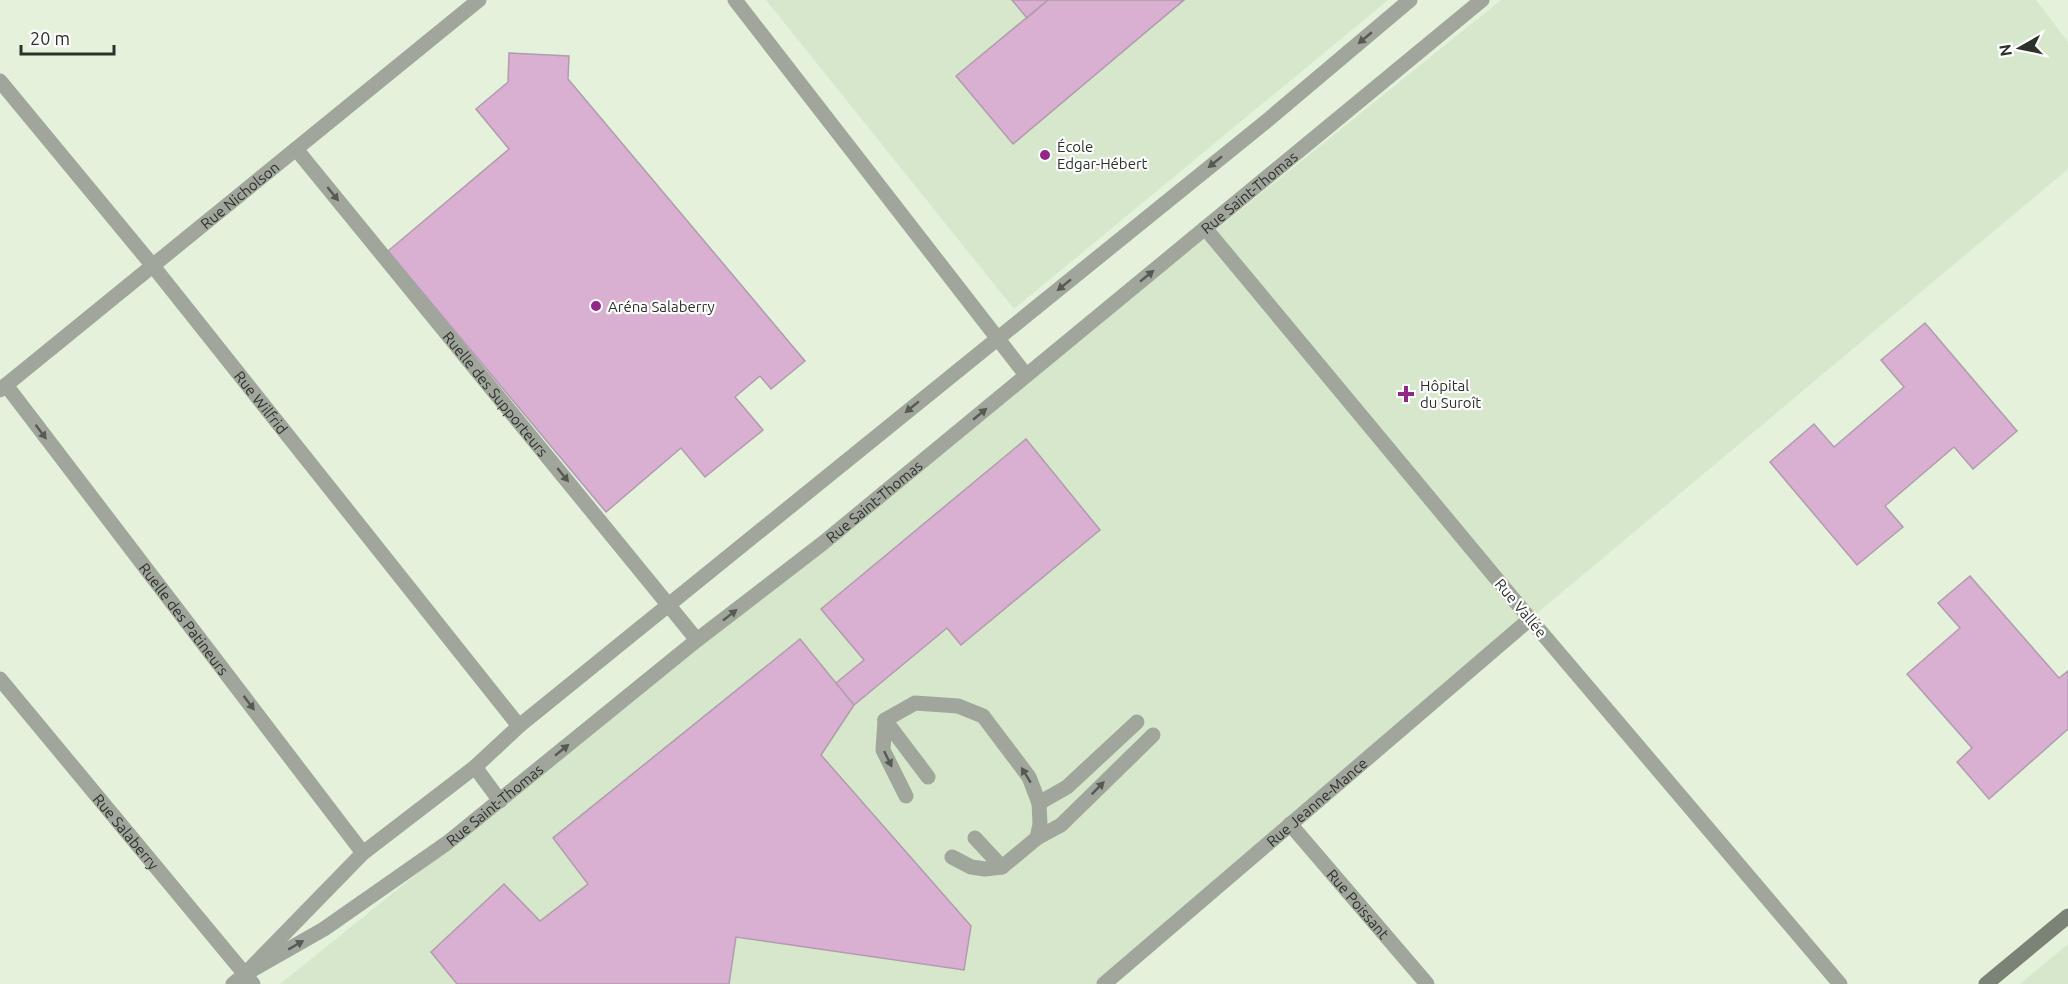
<svg xmlns="http://www.w3.org/2000/svg" width="2068" height="984" viewBox="0 0 2068 984" font-family="Ubuntu,sans-serif">
  <style>
    .built { fill: #d6e7cb }
    .building { fill: #d9afd2; stroke: #b19cad; stroke-width: 1.5 }
    .lines { fill: none; stroke-linecap: round; stroke-linejoin: round }
    .service { stroke: #a0a69c; stroke-width: 15 }
    .minor { stroke: #a0a69c; stroke-width: 15 }
    .tertiary { stroke: #a0a69c; stroke-width: 15 }
    .secondary { stroke: #7b8376; stroke-width: 15 }
    .oneway { fill: #555b51 }
    .poi-dot { fill: #932789; stroke: #fff; stroke-width: 2 }
    .labels { text-anchor: middle; dominant-baseline: central; stroke-width: 4.5; stroke-linejoin: round; paint-order: stroke }
    .poi-label { font-size: 15px; fill: #2c3229; stroke: #fff; text-anchor: start }
    .street-label { font-size: 15px; fill: #2c3229; stroke: #fff }
  </style>
  <rect width="100%" height="100%" fill="#e4f2dc"/>
  <path class="built" d="M766,0H1388L1014,309Z
    M1501,0H2036L2068,42V169L1530,619L1104,984H280Z
    M2068,944V984H2020Z"/>
  <path class="building" d="M1012,0H1048L1027,18Z
    M1048,0H1184L1013,144L956,76Z
    M509,53L569,56L568,79L805,361L771,389L760,376L735,397L763,430L705,477L681,448L606,512L388,251L509,149L476,109L508,82Z
    M1925,323L2017,431L1973,469L1954,447L1885,506L1903,527L1857,565L1770,462L1814,424L1834,447L1904,387L1881,360Z
    M1026,439L1100,530L961,645L947,628L854,705L836,683L864,660L821,609Z
    M1970,576L2059,678L2068,671V729L1989,799L1957,762L1972,748L1907,674L1960,628L1938,603Z
    M800,639L854,705L821,755L971,926L964,970L736,937L729,984H457L431,952L504,884L540,921L588,884L553,838Z"/>
  <g class="lines">
    <g class="service">
      <path d="M735,0L1026,375"/>
      <path id="s1" d="M296,149L697,640"/>
      <path d="M1205,228L1530,619"/>
      <path id="s2" d="M6,385L363,853"/>
      <path d="M885,720L915,703L958,706L983,716L1029,777L1039,803L1040,824L1037,838L1002,867L985,869L971,867L952,857"/>
      <path d="M885,720L883,750L906,796"/>
      <path d="M885,720L928,777"/>
      <path d="M475,767L500,801"/>
      <path d="M1039,803L1067,787L1137,722"/>
      <path d="M975,838L1002,867"/>
      <path d="M1037,838L1061,825L1153,735"/>
    </g>
    <g class="minor">
      <path id="s3" d="M0,81L153,266L519,726"/>
      <path id="s4" d="M0,390L479,0"/>
      <path id="s5" d="M1290,824L1427,984"/>
      <path id="s6" d="M1104,984L1530,619L1840,984"/>
    </g>
    <g class="tertiary">
      <path id="s7" d="M0,679L253,984"/>
      <path id="s8" d="M245,974L324,929L447,843L697,640L823,543L1482,0"/>
      <path d="M233,984L245,974L363,853L475,767L519,726L1269,119L1410,0"/>
    </g>
    <path class="secondary" d="M1986,984L2068,916"/>
  </g>
  <defs><path id="oneway-solid" d="M-6-.8H1V-3.2L6.5 0L1 3.2V.8H-6Z" transform="scale(1.5)"/></defs>
  <g class="oneway">
    <use href="#oneway-solid" transform="translate(1365 38) rotate(140)"/>
    <use href="#oneway-solid" transform="translate(1215 162) rotate(141)"/>
    <use href="#oneway-solid" transform="translate(333 194) rotate(51)"/>
    <use href="#oneway-solid" transform="translate(1147 276) rotate(-39)"/>
    <use href="#oneway-solid" transform="translate(1064 285) rotate(141)"/>
    <use href="#oneway-solid" transform="translate(912 407) rotate(141)"/>
    <use href="#oneway-solid" transform="translate(980 414) rotate(-40)"/>
    <use href="#oneway-solid" transform="translate(41 432) rotate(53)"/>
    <use href="#oneway-solid" transform="translate(563 475) rotate(51)"/>
    <use href="#oneway-solid" transform="translate(730 615) rotate(-38)"/>
    <use href="#oneway-solid" transform="translate(249 703) rotate(53)"/>
    <use href="#oneway-solid" transform="translate(562 750) rotate(-39)"/>
    <use href="#oneway-solid" transform="translate(888 759) rotate(64)"/>
    <use href="#oneway-solid" transform="translate(1026 775) rotate(-122)"/>
    <use href="#oneway-solid" transform="translate(1098 788) rotate(-45)"/>
    <use href="#oneway-solid" transform="translate(296 945) rotate(-30)"/>
  </g>
  <g class="poi-dot">
    <circle cx="1045" cy="155" r="6"/>
    <circle cx="596" cy="306" r="6"/>
    <path d="M1403 385h6v6h6v6h-6v6h-6v-6h-6v-6h6z"/>
  </g>
  <g class="labels">
    <g class="poi-label">
      <text x="1057" y="146">École<tspan x="1057" dy="17">Edgar-Hébert</tspan></text>
      <text x="608" y="306">Aréna Salaberry</text>
      <text x="1420" y="385">Hôpital<tspan x="1420" dy="17">du Suroît</tspan></text>
    </g>
    <g class="street-label">
      <text stroke="none"><textPath href="#s8" startOffset="1274">Rue Saint-Thomas</textPath></text>
      <text stroke="none"><textPath href="#s4" startOffset="309">Rue Nicholson</textPath></text>
      <text stroke="none"><textPath href="#s1" startOffset="316">Ruelle des Supporteurs</textPath></text>
      <text stroke="none"><textPath href="#s3" startOffset="414">Rue Wilfrid</textPath></text>
      <text stroke="none"><textPath href="#s8" startOffset="788">Rue Saint-Thomas</textPath></text>
      <text transform="translate(1521 608) rotate(50)">Rue Vallée</text>
      <text stroke="none"><textPath href="#s2" startOffset="294">Ruelle des Patineurs</textPath></text>
      <text stroke="none"><textPath href="#s6" startOffset="280">Rue Jeanne-Mance</textPath></text>
      <text stroke="none"><textPath href="#s8" startOffset="302">Rue Saint-Thomas</textPath></text>
      <text stroke="none"><textPath href="#s7" startOffset="198">Rue Salaberry</textPath></text>
      <text stroke="none"><textPath href="#s5" startOffset="105">Rue Poissant</textPath></text>
    </g>
  </g>
  <g transform="translate(2020 48) rotate(261)" stroke="#ffffff" stroke-width="4.5" paint-order="stroke">
  <path d="M0-4.5L10 22L0 15L-10 22Z" fill="#2c3229"/>
  <text y="-9" font-size="16" font-weight="bold" text-anchor="middle" fill="#2c3229">N</text>
  </g>
  <path d="M21 45v9h93v-9" fill="none" stroke="#2c3229" stroke-width="3"/>
  <text x="30" y="45" font-size="18" fill="#2c3229" stroke="#ffffff" stroke-width="4.5" paint-order="stroke">20 m</text>
</svg>
